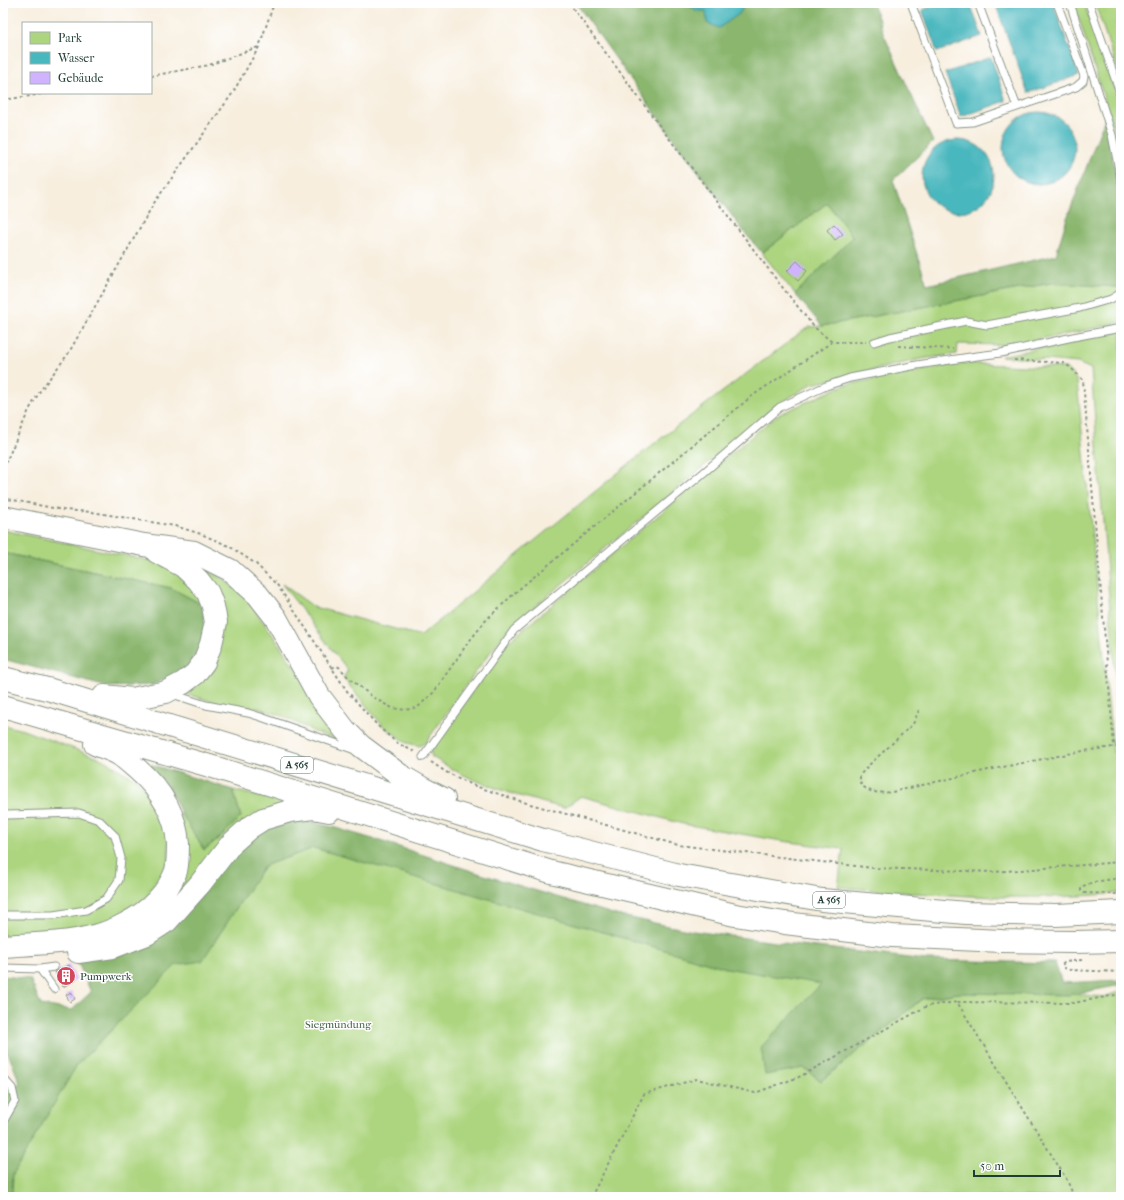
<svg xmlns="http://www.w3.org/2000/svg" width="1124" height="1200" viewBox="0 0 1124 1200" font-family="'IM FELL French Canon',serif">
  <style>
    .green { fill: #add580; stroke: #66895a }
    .forest { fill: #8ab66e; stroke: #547a51 }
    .water { fill: #48b7be; stroke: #347a79 }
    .building { fill: #d0b3fe }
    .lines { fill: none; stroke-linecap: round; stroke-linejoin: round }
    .service-casing { stroke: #8b9689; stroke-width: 9 }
    .motorway-casing { stroke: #8b9689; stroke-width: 24 }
    .path { stroke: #8b9689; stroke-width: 2; stroke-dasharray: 3 3; stroke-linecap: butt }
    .service { stroke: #fff; stroke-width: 7 }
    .motorway { stroke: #fff; stroke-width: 22 }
    .labels { text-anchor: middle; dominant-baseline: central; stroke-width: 3; stroke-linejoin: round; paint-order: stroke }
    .shield { fill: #fff; stroke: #627771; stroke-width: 1 }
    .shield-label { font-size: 10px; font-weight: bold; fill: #1f3d34 }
    .poi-label { font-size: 11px; fill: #1f3d34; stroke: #fff; text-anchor: start }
    .park-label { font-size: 11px; fill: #426347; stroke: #fff }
  </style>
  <rect width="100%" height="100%" fill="#fff"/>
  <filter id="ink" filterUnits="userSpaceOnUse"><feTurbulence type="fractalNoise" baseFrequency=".025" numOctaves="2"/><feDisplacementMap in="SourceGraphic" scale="8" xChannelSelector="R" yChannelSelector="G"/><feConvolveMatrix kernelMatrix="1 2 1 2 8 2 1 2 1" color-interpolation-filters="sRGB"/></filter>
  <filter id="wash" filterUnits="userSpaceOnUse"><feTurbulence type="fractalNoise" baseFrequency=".012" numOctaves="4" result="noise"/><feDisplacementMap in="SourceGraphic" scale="16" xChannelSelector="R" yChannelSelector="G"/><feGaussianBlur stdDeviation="0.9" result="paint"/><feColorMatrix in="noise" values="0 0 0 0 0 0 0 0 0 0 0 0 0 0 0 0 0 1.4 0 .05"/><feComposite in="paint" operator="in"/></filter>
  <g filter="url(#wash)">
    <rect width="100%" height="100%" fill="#f7eede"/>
    <path class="green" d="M1074,3H1084L1121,108V165L1113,126Z
      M1095,3H1121V81Z
      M827,203L854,237L795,294L762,253Z
      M1051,283L1119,287L1121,286V322L1073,333L1006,345L958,344L957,354L921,359L812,384L774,407L685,482L509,628L480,666L426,742L420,746L407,743L384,727L343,678L348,670C325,642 304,612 282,584L314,607L421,636L522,551L651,446L804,330L809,327L822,326Z
      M1121,331V737H1120L1091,369L1078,363L1001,356Z
      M961,363L1066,368L1072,374L1077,381L1113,752H1121V893C1027,902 932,895 838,887L843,849L782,841L683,824L581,796L564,808C532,800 500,791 470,778C456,772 444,764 432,757L430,751L508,642L776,416L844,385Z
      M3,530L157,562L175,570L192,586L203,605L171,588L3,553Z
      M195,564L225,580L248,601L272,634L346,743L317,733L283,716L258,708L224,705L179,692L217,643Z
      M3,725L23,730L102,759L137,780L154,801L168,824L169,859L163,877L145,905L89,928L3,937Z
      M233,790L260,797H269L294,804L161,910L181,813L204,850L224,834L241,817Z
      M276,838L658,938L944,982L1104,997L1121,991V1197H3V1157L79,1040Z"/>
    <path class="forest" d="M576,3H664L672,6L675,3H689L691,7L706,11L739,14L746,3H873L883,33L933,142L893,180L927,285L1056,255L1066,221L1105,118L1118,186L1121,209V286L1119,287L1051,283L822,326L795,294L853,237L827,203L762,253L745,233L675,141Z
      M3,553L171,588L203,605L206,639L186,669L152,685L107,687L3,659Z
      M143,762L233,790L241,817L224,834L204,850L181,813L169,788Z
      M301,820L332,827L390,844L481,874L616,915L693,931L775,942L926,960L1055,963L1062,983L1121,980V985L1069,995L959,993L922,999L821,1081L804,1068L765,1075L761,1047L821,984L726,968L314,848L264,866L202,961L176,965L77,1065L13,1174L12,1197H3V1092L20,1083L8,1053L3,1050V976L30,979L41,1005L72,1010L91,992L75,956L106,954L247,842L273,824Z"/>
    <path class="water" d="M689,3H746L739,14L719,28L707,23L706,11C698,11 693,11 689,3Z
      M942,3H970L982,36L937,52L922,10Z
      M995,3H1053L1079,75L1028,93Z
      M991,57L1006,101L961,117L945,73Z
      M1003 148a36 36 0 1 1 72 0a36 36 0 1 1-72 0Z
      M922 176a36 36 0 1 1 72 0a36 36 0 1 1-72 0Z"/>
    <g id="blocks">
      <path class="building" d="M834,224L843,234L835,240L827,230Z
        M797,261L807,271L798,281L787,271Z
        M69,965L76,980L63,987L55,972Z
        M71,992L75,999L70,1002L66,995Z"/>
    </g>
  </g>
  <g filter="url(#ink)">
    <use href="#blocks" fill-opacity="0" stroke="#8b9689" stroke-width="1"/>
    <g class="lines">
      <g class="service-casing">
        <path id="service" d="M911,3L956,123L973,122L1076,87L1083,81L1084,76L1057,3
          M978,3L1017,107
          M1070,3L1112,135L1121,180
          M1089,3L1121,96
          M874,342L890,337L966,321L987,325L1080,308L1111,299L1121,293
          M172,694L206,705L248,713L261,717L355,750
          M423,757L514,630L702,474L780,407L826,386L850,378L917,365L977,356L1001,353L1073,337L1121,328
          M3,817L7,815L79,813L99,820L115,836L121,858L119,880L106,899L86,910L53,915H3
          M3,968L40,969L54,989
          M40,969L54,967
          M3,1078L12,1088L15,1101L3,1122"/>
      </g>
      <g class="motorway-casing">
        <path id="motorway" d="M3,517L144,545L194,552L230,570L258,595L276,618L319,696L345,730L361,746L400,775L424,789L444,799
          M3,678L51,690L543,840L679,875L822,900L966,913L1056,915L1121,912
          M104,696L132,699L166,692L183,683L195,674L204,662L211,644L216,622L213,606L208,593L198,580L183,566L157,552
          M3,706L220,769L551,872L735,915L785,923L892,936L1002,941L1073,942L1121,941
          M3,946C44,943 91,944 127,923C148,912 168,893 176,871C178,862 178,853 178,844C176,813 160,789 137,769C131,764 126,759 120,755C113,750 103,748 95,744
          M78,952L113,947L147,934L167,921L200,884L231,844L249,828L263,819L290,811L313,808L329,811"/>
      </g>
      <path class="path" d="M569,3L659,125L779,283L814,327L832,342
        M151,76L209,65L258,47
        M3,100L49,93
        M898,346L953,349
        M1014,360L1063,363L1070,367L1083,380L1114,746
        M3,469L29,410L40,391L68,354L154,203L232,94L259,47L274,3
        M3,498L63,510L92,512L175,526L201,534L229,546L256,564L278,586L347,691L378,726L397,743L415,752
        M332,668L336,666L339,667L349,678L374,698L392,708L406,710L418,707L434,692L467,644L487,619L518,590L752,396L832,342H866
        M919,710L913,724L868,766L860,775V783C869,794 879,793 892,792L988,770L1083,751L1121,746
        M431,762L446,772L475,786L523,802L678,845L873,868L994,872L1121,862
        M1121,878C1111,880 1087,881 1081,888V891L1084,893L1121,894
        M1082,960L1065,962L1062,965L1064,968L1070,970L1121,972
        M591,1197L644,1094L697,1079L755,1093L799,1077L927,1006L957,1002
        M1074,1197L1067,1180L957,1002L1073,1003L1121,994"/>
      <use href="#service" class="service"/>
      <use href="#motorway" class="motorway"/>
    </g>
  </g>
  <defs>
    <g id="building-disc" transform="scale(1)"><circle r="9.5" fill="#d1495b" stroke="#fff"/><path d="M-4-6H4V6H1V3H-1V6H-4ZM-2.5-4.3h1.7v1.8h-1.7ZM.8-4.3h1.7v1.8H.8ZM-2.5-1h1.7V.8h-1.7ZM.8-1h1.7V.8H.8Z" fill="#fff"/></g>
  </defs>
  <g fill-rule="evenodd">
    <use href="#building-disc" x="66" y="976"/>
  </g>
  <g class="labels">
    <g class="shield">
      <rect x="281" y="757" width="32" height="16" rx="3"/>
      <rect x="813" y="892" width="32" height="16" rx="3"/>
    </g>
    <g class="shield-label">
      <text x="297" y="765">A 565</text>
      <text x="829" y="900">A 565</text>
    </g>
    <g class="poi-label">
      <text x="80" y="976">Pumpwerk</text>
    </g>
    <g class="park-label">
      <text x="338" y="1024">Siegmündung</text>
    </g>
  </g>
  <rect width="1124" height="1200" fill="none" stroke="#fff" stroke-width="16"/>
  <rect x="22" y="22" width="130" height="72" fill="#ffffff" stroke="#a5b1ae"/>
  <rect x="30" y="32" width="20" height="12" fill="#add580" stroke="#a5b1ae"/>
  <text x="58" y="42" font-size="12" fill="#1f3d34">Park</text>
  <rect x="30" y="52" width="20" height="12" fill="#48b7be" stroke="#a5b1ae"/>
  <text x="58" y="62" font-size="12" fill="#1f3d34">Wasser</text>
  <rect x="30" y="72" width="20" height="12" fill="#d0b3fe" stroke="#a5b1ae"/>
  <text x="58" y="82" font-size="12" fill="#1f3d34">Gebäude</text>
  <path d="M974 1170v6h86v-6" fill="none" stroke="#1f3d34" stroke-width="2"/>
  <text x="980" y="1170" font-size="12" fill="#1f3d34" stroke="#ffffff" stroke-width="3" paint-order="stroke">50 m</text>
</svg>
